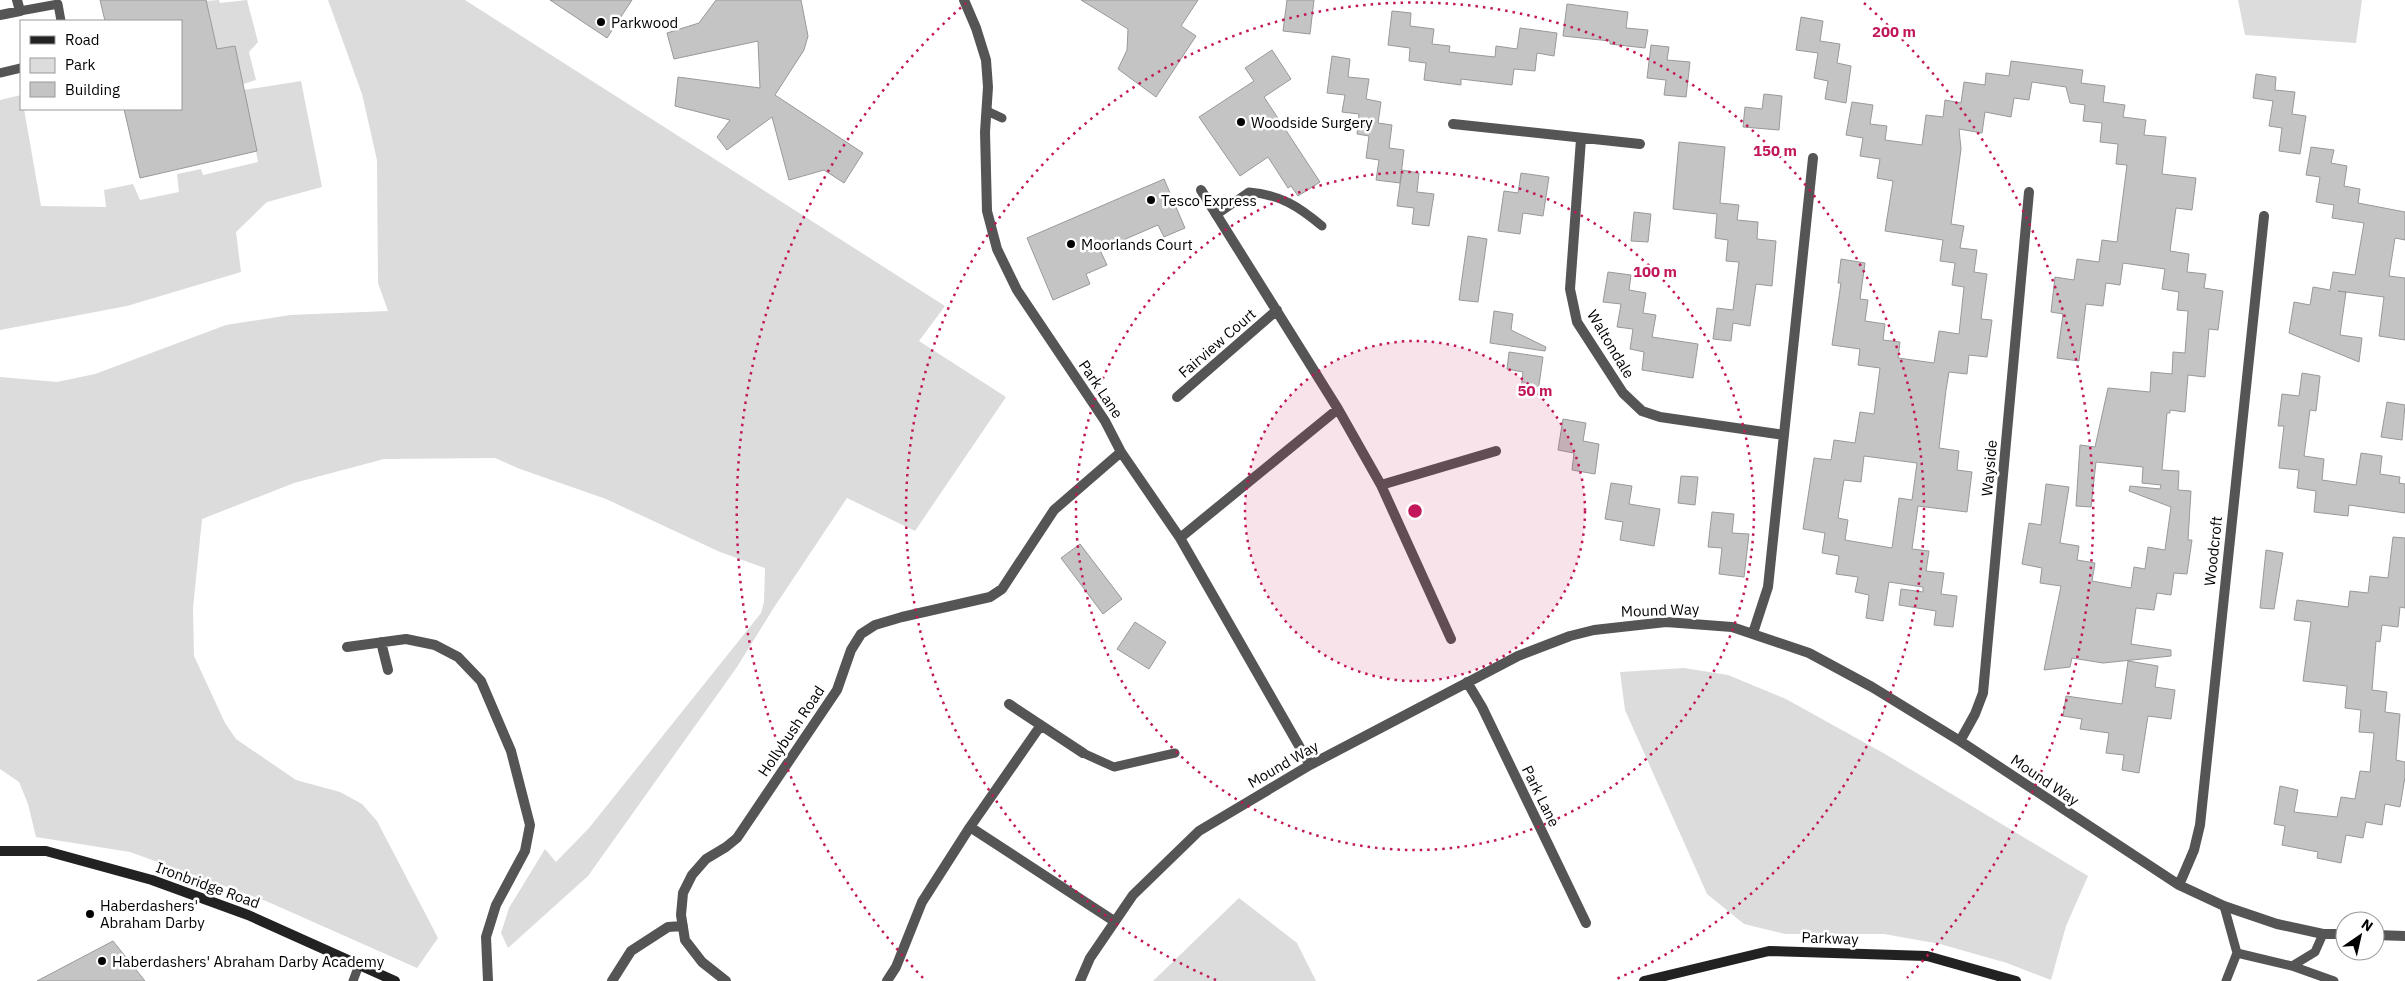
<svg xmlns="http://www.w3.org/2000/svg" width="2405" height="981" viewBox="0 0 2405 981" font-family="'IBM Plex Sans',sans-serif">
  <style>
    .green { fill: #dcdcdc }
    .building { fill: #c4c4c4; stroke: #999; fill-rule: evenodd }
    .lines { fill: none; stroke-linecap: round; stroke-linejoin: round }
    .service { stroke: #555; stroke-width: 9 }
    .minor { stroke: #555; stroke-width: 10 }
    .secondary { stroke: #222; stroke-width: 10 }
    .ring { fill: none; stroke: #c2185b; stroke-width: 2.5; stroke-dasharray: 2.5 5 }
    .poi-dot { fill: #000; stroke: #fff; stroke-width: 2 }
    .labels { text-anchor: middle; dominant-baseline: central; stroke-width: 5; stroke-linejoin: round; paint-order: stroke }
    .poi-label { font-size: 15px; fill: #000; stroke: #fff; text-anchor: start }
    .street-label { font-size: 15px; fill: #000; stroke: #fff }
    .centre { fill: #c2185b; stroke: #fff; stroke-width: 2.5 }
    .ring-label { font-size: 15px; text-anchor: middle; font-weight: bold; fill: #c2185b; stroke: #fff; stroke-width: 5; stroke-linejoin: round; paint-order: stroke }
  </style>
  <rect width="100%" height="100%" fill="#fff"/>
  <path class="green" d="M219,0L220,3L247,0L258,42L249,52L256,80L243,84L235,46L217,49L206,1Z
    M328,0H465L945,306L919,341L1006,397L915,531L847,498L773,609L737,667L588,876L508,948L501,933L509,908L545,849L556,862L589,828L761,613L764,602L765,568L720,552L606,499L520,469L495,458L384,459L294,483L202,519L193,608L194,656L225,723L236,739L296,780L340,792L362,804L377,821L438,938L417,968L266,901L130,852L36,837L28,804L19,782L0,769V377L57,382L95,374L226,325L290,315L388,311L378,283L377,160L362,94Z
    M2238,0H2362L2356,43L2245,35Z
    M301,81L322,187L267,202L236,232L241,272L127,306L0,330V100L21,95V109H24L41,206L106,207L104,190L133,184L140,200L179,192L177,174L201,169L203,175L258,162L244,90Z
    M1684,668L1728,675L1786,699L1885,754L2088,876L2066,926L2051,980L2007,963L1940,944L1884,934H1785L1744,924L1707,894L1625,710L1620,672Z
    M1239,898L1297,943L1316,981H1153Z"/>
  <path class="building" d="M100,0H206L217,49L235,46L257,151L140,178L124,109H181V21H105Z
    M550,0H632L607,38Z
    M716,0H801L808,36L804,50L775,95L863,153L844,183L824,170L789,180L772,117L727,150L717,137L730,120L675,106L678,77L760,88L758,41L674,59L667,33L699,23Z
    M1081,0H1198L1181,26L1196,36L1156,97L1118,69L1127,50L1128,29Z
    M1287,0H1314L1310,34L1283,31Z
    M1567,4L1628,12L1626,28L1648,30L1645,48L1610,44V41L1563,36Z
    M1392,11L1411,13L1410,26L1434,29L1432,44L1450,46L1449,52L1495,57L1496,46L1517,49L1520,28L1557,33L1554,56L1537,53L1535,71L1514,69L1512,85L1461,79V85L1424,80L1426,63L1409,61L1410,48L1388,45Z
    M1801,17L1823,21L1820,41L1840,44L1837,63L1851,66L1846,103L1825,99L1828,81L1814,78L1818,53L1796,50Z
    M1651,45L1669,47L1667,60L1690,62L1686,97L1664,95L1666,80L1647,78Z
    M1272,50L1291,79L1264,97L1320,182L1298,196L1291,186L1288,188L1268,157L1240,176L1199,117L1254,81L1245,68Z
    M1332,56L1350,59L1348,77L1369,79L1366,99L1381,102L1378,123L1392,125L1389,148L1404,150L1400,183L1376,180L1379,160L1366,158L1369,136L1357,134L1359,114L1342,112L1345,95L1327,93Z
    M2011,61L2083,70L2081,83L2105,86L2103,102L2125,105L2123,117L2146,120L2144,135L2166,137L2162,174L2196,178L2192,210L2176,208L2170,251L2189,254L2187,272L2206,274L2204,288L2223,291L2218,330L2209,329L2205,377L2188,375L2185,412L2170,410V413H2167L2162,470L2179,471L2178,490L2191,491L2188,540H2192L2187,574L2174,573L2171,595L2157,593L2154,610L2136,608L2131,644L2171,650V656L2103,663L2072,658L2070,667L2044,670L2061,586L2040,583L2042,568L2022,564L2029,523L2041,525L2046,484L2069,487L2060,543L2079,546L2077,560L2095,563L2092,581L2131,588L2134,567L2145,569L2148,547L2165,550L2171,507L2129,491L2130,486L2160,489L2161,485L2142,483L2143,467L2096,462L2091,507L2076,506L2080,445L2095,447L2108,388L2150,392L2151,372L2172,374L2173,352L2185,353L2188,311L2177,310L2179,292L2162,289L2165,269L2123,263L2120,285L2106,283L2103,306L2086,304L2079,361L2057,358L2063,314L2051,312L2055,277L2074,280L2077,259L2099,262L2102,240L2117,242L2127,165L2116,164L2118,144L2100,142L2102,123L2083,121L2085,105L2070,103L2066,87L2032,82L2029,100L2014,98L2011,117L1985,112L1982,133L1959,129L1961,149L1951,224L1964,226L1960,248L1977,250L1974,272L1987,274L1981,319L1992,320L1987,357L1969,355L1967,374L1949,372L1946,390L1939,448L1959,451L1957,470L1972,472L1967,512L1918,506L1912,549L1929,551L1926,571L1944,573L1941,594L1957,596L1953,627L1934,625L1936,611L1899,605L1901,589L1923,592V587L1889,582L1883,621L1866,618L1869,595L1855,592L1858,577L1836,574L1839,556L1822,553L1825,533L1803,529L1814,458L1831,460L1834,440L1855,443L1860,412L1874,414L1880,368L1858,365L1860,349L1832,345L1841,283H1838L1841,259L1865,263L1860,299L1868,300L1865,321L1885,324L1883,340L1900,342L1898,358L1934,363L1939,331L1959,334L1964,287L1952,285L1955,263L1940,261L1943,240L1885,231L1893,181L1877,178L1880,159L1860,156L1863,138L1846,135L1852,102L1873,105L1870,124L1887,126L1885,140L1922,145L1926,115L1943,117L1945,100L1961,103L1964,82L1985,85L1986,73L2009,76ZM1864,456L1917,463L1912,500L1899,498L1892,548L1845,540L1848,520L1838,518L1844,480L1861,482Z
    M2256,74L2276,77L2275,90L2295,92L2292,114L2306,116L2300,154L2279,151L2282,128L2269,126L2273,101L2253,98Z
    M1764,94L1782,96L1779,130L1743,127L1745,107L1762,109Z
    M1679,142L1725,147L1720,203L1739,205L1737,220L1758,222L1757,239L1776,241L1772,286L1756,284L1750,326L1733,323L1731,341L1713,339L1717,308L1733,310L1739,262L1726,261L1728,240L1715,238L1717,214L1673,209Z
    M2311,147L2334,150L2331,163L2347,166L2344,186L2360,189L2358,203L2405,212V240L2395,238L2389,276L2405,278V340L2379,336L2384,297L2338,291L2346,292L2340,335L2362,338L2359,362L2289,333L2294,302L2310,305L2313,287L2330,290L2333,272L2355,275L2364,223L2332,218L2334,205L2316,202L2320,177L2306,175Z
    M1402,170L1419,173L1417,192L1434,194L1429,226L1412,224L1414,208L1397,206Z
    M1521,173L1549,177L1543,216L1523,213L1520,234L1498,231L1504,191L1518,193Z
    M1164,179L1185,228L1164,237L1158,225L1100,250L1107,265L1086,274L1090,284L1053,300L1027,238Z
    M1634,212L1651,214L1648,242L1631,241Z
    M1468,236L1487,239L1478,302L1459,300Z
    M1608,272L1631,275L1629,290L1646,293L1643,313L1656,315L1652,337L1698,344L1693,378L1642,370L1644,352L1630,349L1633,329L1617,327L1621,304L1603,302Z
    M1494,311L1513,314L1511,330L1546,347L1545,351L1490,343Z
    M1509,352L1543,357L1538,392L1521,390L1523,372L1507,369Z
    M2302,373L2320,376L2316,411L2310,410L2304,456L2324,459L2322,480L2356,485L2361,453L2382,456L2380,474L2400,477L2399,483L2405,484V513L2349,505L2348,516L2314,512L2316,491L2297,488L2299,470L2279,468L2284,426H2278L2282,394L2299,396Z
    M2387,402L2405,405L2402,440L2381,437Z
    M1563,419L1586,423L1583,441L1599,444L1595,474L1572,470L1574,453L1558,450Z
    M1681,476L1698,477L1695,505L1678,503Z
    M1611,483L1632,486L1629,504L1660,509L1654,546L1620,540L1623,522L1605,519Z
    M1712,512L1734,514L1732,533L1749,534L1744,577L1719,574L1722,548L1708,547Z
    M2393,537L2405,538V608L2400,607L2398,627L2382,625L2380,642L2376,641L2372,690L2387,692L2385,712L2400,714L2396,760L2405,762V777L2400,807L2385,804L2382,825L2366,822L2363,838L2346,835L2341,863L2317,858L2318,852L2282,845L2285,826L2274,824L2280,786L2298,790L2294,812L2337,817L2341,797L2355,799L2360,771L2370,772L2374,733L2359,732L2361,710L2345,708L2347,686L2303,681L2311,622L2294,620L2297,600L2348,607L2350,591L2368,593L2370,576L2388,578Z
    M1080,544L1122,599L1103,614L1061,558Z
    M2266,550L2283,553L2274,609L2260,608Z
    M1135,622L1166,642L1149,669L1117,649Z
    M2128,661L2158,666L2155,687L2175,690L2171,719L2148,716L2139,773L2122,770L2124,755L2106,753L2109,733L2080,729L2082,719L2063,716L2066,696L2122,704Z
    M113,941L145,981H37Z"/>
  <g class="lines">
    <path class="service" d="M20,11L58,4L61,21
      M0,73L21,68
      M987,111L1002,118
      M1216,215L1249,192C1281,195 1298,206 1322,226
      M1083,753L1114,767L1175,753
      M2224,906L2237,953L2226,981
      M2237,953L2292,966L2315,952L2323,934
      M2292,966L2334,981
      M353,981L359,965"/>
    <path class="minor" d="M964,0L976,28L986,60L988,87L985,132L987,211L997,249L1017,290L1105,421L1121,452L1180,538L1310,765
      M0,15L20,11L17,0
      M1453,124L1640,144
      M1581,139L1570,289L1577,322L1623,393L1642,411L1660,417L1784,435
      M1201,190L1338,409L1381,485L1451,639
      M1177,397L1277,310
      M1381,485L1496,451
      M1180,538L1338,409
      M1753,633L1768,587L1813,158
      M381,642L388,670
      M347,647L406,639L435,645L458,657L481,681L511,751L530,825L525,851L496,905L486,937L488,981
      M1467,682L1482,707L1586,923
      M1009,704L1083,753
      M1960,741L1975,714L1983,693L2029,192
      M970,827L1114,921
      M2179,885L2194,850L2200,825L2264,216
      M2375,935L2405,936
      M612,981L631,951L668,927L683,926
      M726,981L702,962L685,940L681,915L683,893L692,875L706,859L726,847L737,838L837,690L851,650L861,634L875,625L902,617L990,597L1002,589L1054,510L1121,452
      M887,981L896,967L922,902L970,827L1041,725
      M1080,981L1090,958L1133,895L1199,831L1310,765L1518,656L1570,636L1594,630L1666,622L1732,627L1809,653L1872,687L1960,741L2179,885L2224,906L2277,924L2323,934H2345"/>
    <path class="secondary" d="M0,851H46L152,880L248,915L395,981
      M1644,981L1769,951L1927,956L2016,981"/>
  </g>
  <circle cx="1415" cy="511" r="170" fill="#c2185b" fill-opacity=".12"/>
  <g class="ring">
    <circle cx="1415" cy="511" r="170"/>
    <circle cx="1415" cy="511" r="339"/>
    <path d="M1216 980A509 509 0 1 1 1614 980"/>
    <path d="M923 978A678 678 0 0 1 966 3M1864 3A678 678 0 0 1 1907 978"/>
  </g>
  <g class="poi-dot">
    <circle cx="601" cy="22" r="5"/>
    <circle cx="1241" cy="122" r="5"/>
    <circle cx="1151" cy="200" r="5"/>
    <circle cx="1071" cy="244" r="5"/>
    <circle cx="90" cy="914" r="5"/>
    <circle cx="102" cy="961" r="5"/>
  </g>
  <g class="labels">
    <g class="poi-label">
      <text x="611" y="22">Parkwood</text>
      <text x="1251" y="122">Woodside Surgery</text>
      <text x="1161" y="200">Tesco Express</text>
      <text x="1081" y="244">Moorlands Court</text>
      <text x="100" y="905">Haberdashers'<tspan x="100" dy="17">Abraham Darby</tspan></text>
      <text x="112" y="961">Haberdashers' Abraham Darby Academy</text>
    </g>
    <g class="street-label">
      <text transform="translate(1217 343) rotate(-41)">Fairview Court</text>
      <text transform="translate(1611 344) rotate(59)">Waltondale</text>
      <text transform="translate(1101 389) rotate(56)">Park Lane</text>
      <text transform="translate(1989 468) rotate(-85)">Wayside</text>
      <text transform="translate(2213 551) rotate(-84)">Woodcroft</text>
      <text transform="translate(1660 610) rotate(-2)">Mound Way</text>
      <text transform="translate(791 731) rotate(-56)">Hollybush Road</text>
      <text transform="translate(1283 764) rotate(-30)">Mound Way</text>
      <text transform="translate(2045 780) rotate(34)">Mound Way</text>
      <text transform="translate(1541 796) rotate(64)">Park Lane</text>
      <text transform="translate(208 885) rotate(20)">Ironbridge Road</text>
      <text transform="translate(1830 938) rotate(2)">Parkway</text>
    </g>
  </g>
  <circle cx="1415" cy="511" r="8" class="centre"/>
  <g class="ring-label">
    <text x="1894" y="37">200 m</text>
    <text x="1775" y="156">150 m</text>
    <text x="1655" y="277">100 m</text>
    <text x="1535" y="396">50 m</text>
  </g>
  <rect x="20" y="20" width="162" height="90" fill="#ffffff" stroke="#999999"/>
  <rect x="30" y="36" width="25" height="8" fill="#222222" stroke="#999999"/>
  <text x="65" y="45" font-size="15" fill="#000000">Road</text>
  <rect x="30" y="58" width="25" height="15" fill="#dcdcdc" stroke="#999999"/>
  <text x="65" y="70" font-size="15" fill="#000000">Park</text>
  <rect x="30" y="82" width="25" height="15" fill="#c4c4c4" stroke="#999999"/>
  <text x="65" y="95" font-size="15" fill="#000000">Building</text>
  <g transform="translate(2360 936) rotate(34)"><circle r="24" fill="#ffffff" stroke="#999999"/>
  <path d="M0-4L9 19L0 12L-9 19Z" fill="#000000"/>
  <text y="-8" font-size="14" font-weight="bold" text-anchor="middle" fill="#000000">N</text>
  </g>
</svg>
